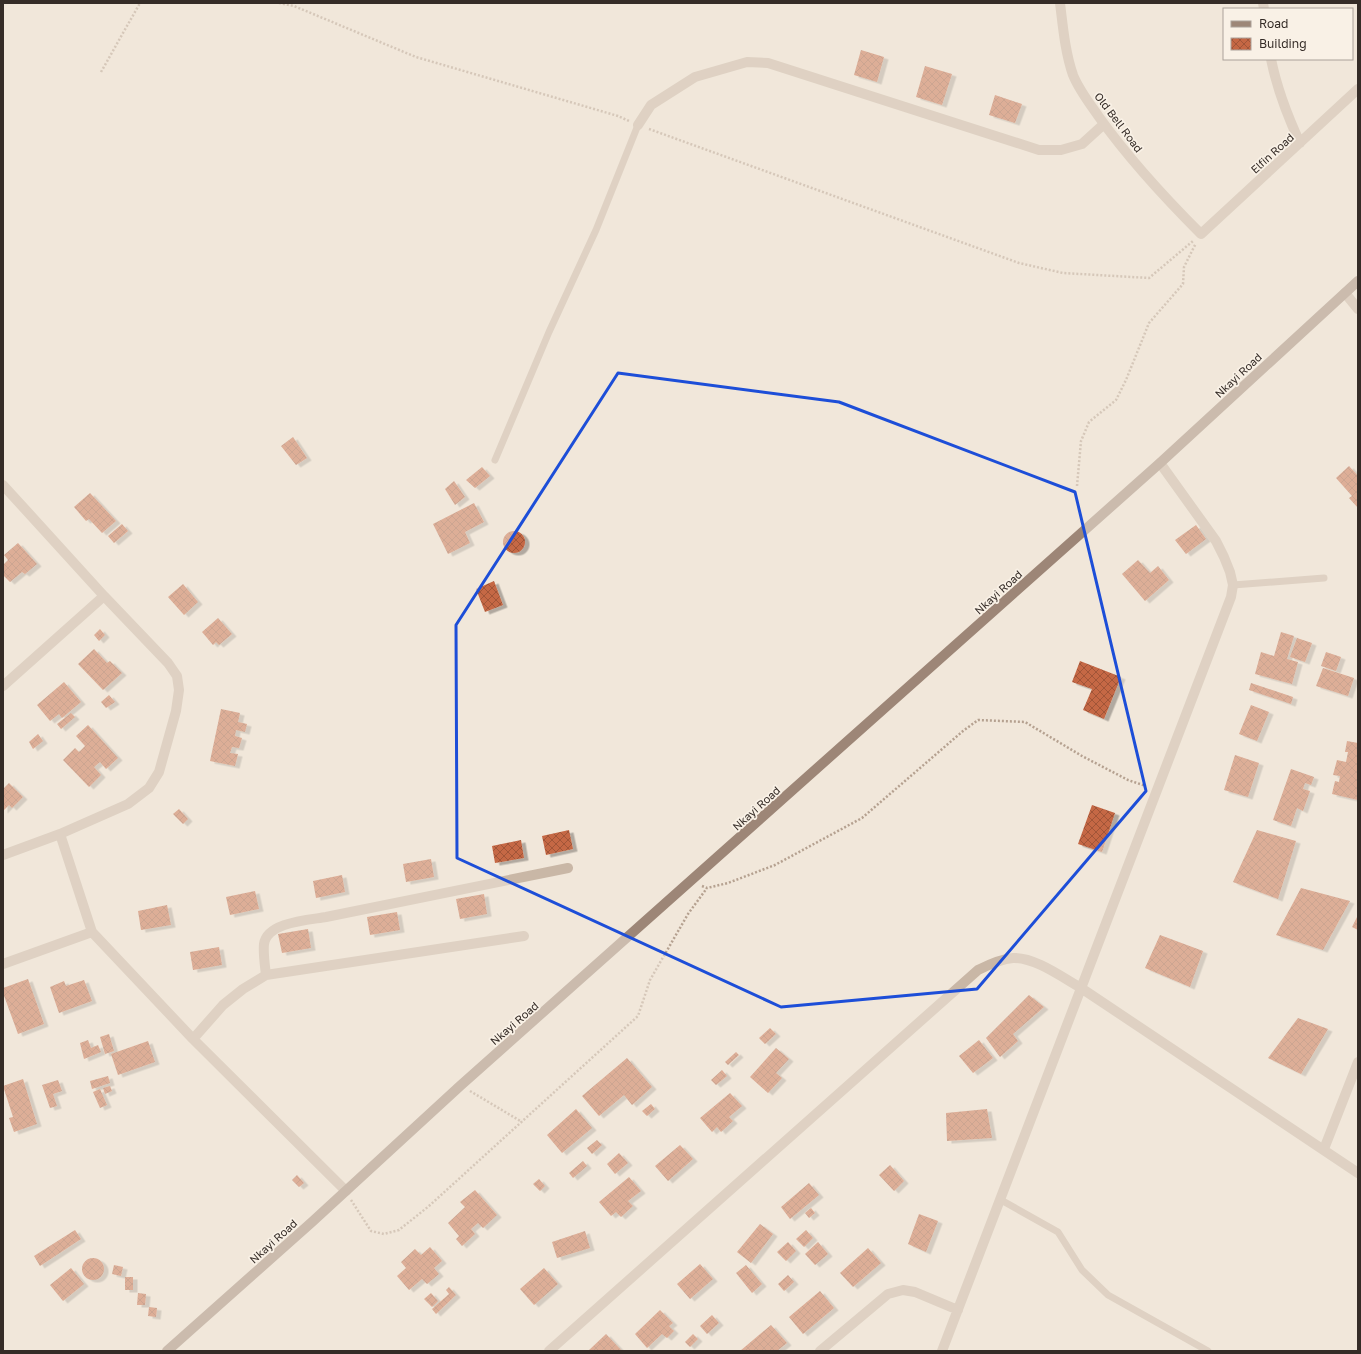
<svg xmlns="http://www.w3.org/2000/svg" width="1361" height="1354" viewBox="0 0 1361 1354" font-family="'Golos Text',sans-serif">
  <style>
    .building { fill: url(#building-cross-hatch); filter: url(#shadow) }
    .lines { fill: none; stroke-linecap: round; stroke-linejoin: round }
    .path { stroke: #b5a190; stroke-width: 2.5; stroke-dasharray: 2 2; stroke-linecap: butt }
    .lane { stroke: #c9b7a6; stroke-width: 7 }
    .street { stroke: #c9b7a6; stroke-width: 10 }
    .secondary { stroke: #9d8677; stroke-width: 10 }
    .marked { fill: none; stroke: #1d4ed8; stroke-width: 3; stroke-linejoin: round }
    .labels { text-anchor: middle; dominant-baseline: central; stroke-width: 3.5; stroke-linejoin: round; paint-order: stroke }
    .street-label { font-size: 11px; fill: #352c27; stroke: #f9f1e6 }
  </style>
  <defs>
    <pattern id="building-cross-hatch" width="8" height="8" patternUnits="userSpaceOnUse"><rect width="8" height="8" fill="#c56744"/><path d="M0 0l8 8M0 8l8-8" fill="none" stroke="#a15539"/></pattern>
    <filter id="shadow"><feDropShadow dx="4.5" dy="2.5" stdDeviation="0" flood-color="#0004"/></filter>
  </defs>
  <rect width="100%" height="100%" fill="#f1e7da"/>
  <path class="building" d="M861,50L884,57L877,82L854,75Z
    M925,66L952,74L942,105L916,97Z
    M995,95L1022,104L1015,123L989,115Z
    M293,437L307,458L296,465L281,446Z
    M1349,466L1358,476V508L1349,498L1352,496L1336,478Z
    M482,467L490,476L475,488L466,480Z
    M454,481L465,497L455,505L445,489Z
    M90,493L116,521L102,533L89,519L86,521L74,507Z
    M474,503L484,522L465,532L470,543L448,554L433,524Z
    M122,524L128,531L114,543L108,536Z
    M1196,525L1206,539L1186,554L1175,540Z
    M503 542a11 11 0 1 1 22 0a11 11 0 1 1-22 0Z
    M18,543L37,564L25,574L22,572L10,582L3,575V565L8,560L4,555Z
    M1138,560L1150,573L1158,566L1169,580L1145,601L1122,574Z
    M494,581L503,605L485,612L476,589Z
    M183,584L198,602L184,615L168,597Z
    M218,618L232,634L219,645L216,642L213,645L202,632Z
    M100,629L105,635L99,641L94,635Z
    M1281,632L1294,636L1287,659L1298,662L1292,684L1255,674L1261,652L1274,656Z
    M1297,638L1312,643L1305,662L1290,657Z
    M94,649L107,663L110,661L122,673L103,690L78,664Z
    M1326,652L1341,657L1336,671L1321,666Z
    M1080,661L1121,677L1104,719L1083,710L1092,689L1072,682Z
    M1323,668L1354,678L1348,696L1316,686Z
    M64,682L81,702L62,718L59,714L50,721L37,705Z
    M1251,683L1293,697L1291,704L1249,690Z
    M109,695L115,702L106,708L101,702Z
    M1251,705L1269,712L1257,741L1239,734Z
    M221,709L240,713L238,722L247,724L245,732L236,730L235,736L242,738L239,748L232,747L230,753L238,754L235,766L210,761Z
    M71,713L75,717L61,729L57,724Z
    M88,725L118,758L106,769L100,762L94,767L101,775L89,787L63,760L75,748L79,752L85,746L76,736Z
    M38,734L43,741L33,749L29,742Z
    M1347,741L1358,743V800L1332,794L1335,781L1339,782L1340,776L1333,775L1337,760L1346,762L1348,752H1345Z
    M1235,755L1259,763L1248,797L1224,790Z
    M1291,769L1314,777L1311,785L1305,783L1303,789L1310,791L1303,811L1297,808L1291,826L1273,820Z
    M9,783L23,797L12,808L9,805L3,811V789Z
    M1092,805L1115,813L1102,852L1078,844Z
    M179,809L188,819L183,824L173,814Z
    M569,830L573,849L546,855L542,836Z
    M1257,830L1296,841L1278,899L1233,882Z
    M521,840L524,858L495,863L492,846Z
    M431,859L434,877L406,882L403,864Z
    M342,875L345,892L316,898L313,881Z
    M1301,888L1350,901L1323,950L1276,935Z
    M255,891L259,909L230,915L226,897Z
    M484,894L487,914L460,919L456,899Z
    M167,905L171,925L141,930L138,911Z
    M397,912L400,930L370,935L367,917Z
    M1358,915V930L1352,927Z
    M308,929L311,948L282,953L278,934Z
    M1160,935L1203,951L1190,987L1145,968Z
    M219,947L222,965L193,970L190,952Z
    M28,979L44,1024L18,1034L3,993V988Z
    M84,980L92,1001L59,1013L50,987L64,981L66,986Z
    M1029,995L1044,1007L1013,1034L1018,1041L1000,1057L986,1038Z
    M1298,1018L1328,1029L1301,1074L1268,1058Z
    M770,1028L776,1034L765,1044L759,1038Z
    M109,1034L114,1051L105,1054L100,1037Z
    M88,1040L91,1048L98,1045L101,1052L84,1059L80,1043Z
    M979,1040L993,1058L973,1073L959,1056Z
    M148,1041L155,1062L118,1075L111,1054Z
    M776,1048L789,1059L776,1073L782,1078L768,1093L750,1077Z
    M736,1052L739,1055L728,1065L725,1062Z
    M627,1058L652,1087L632,1105L624,1095L599,1116L582,1096Z
    M722,1070L727,1076L716,1085L711,1080Z
    M108,1076L110,1083L92,1089L90,1081Z
    M23,1079L37,1124L14,1132L9,1118L13,1117L3,1086Z
    M58,1080L62,1091L53,1094L57,1106L50,1108L42,1085Z
    M110,1086L112,1091L105,1094L103,1088Z
    M100,1089L107,1105L100,1108L93,1092Z
    M730,1093L742,1106L729,1117L733,1121L721,1132L717,1127L712,1132L700,1118Z
    M651,1104L655,1109L647,1116L642,1111Z
    M576,1109L592,1128L562,1153L547,1135Z
    M987,1109L992,1138L947,1141L946,1113Z
    M597,1140L602,1145L592,1154L587,1148Z
    M680,1145L693,1159L668,1181L655,1166Z
    M619,1153L628,1163L615,1174L607,1164Z
    M583,1161L587,1166L573,1178L569,1173Z
    M890,1165L904,1181L894,1191L879,1175Z
    M297,1175L304,1183L299,1187L292,1180Z
    M629,1177L641,1191L628,1201L633,1206L621,1217L616,1212L611,1216L599,1202Z
    M539,1179L545,1186L540,1191L533,1184Z
    M809,1183L819,1195L790,1219L781,1207Z
    M475,1190L497,1215L483,1228L478,1223L471,1229L475,1234L462,1246L456,1239L459,1236L448,1223L465,1207L460,1202Z
    M811,1208L815,1213L809,1218L805,1213Z
    M919,1214L938,1221L926,1252L908,1244Z
    M760,1224L773,1234L751,1263L737,1252Z
    M75,1230L81,1239L40,1266L34,1256Z
    M806,1230L813,1238L804,1247L796,1239Z
    M585,1231L590,1248L557,1258L552,1242Z
    M788,1242L796,1251L786,1261L777,1252Z
    M818,1242L828,1254L815,1265L805,1254Z
    M430,1247L442,1261L434,1268L439,1274L427,1284L422,1279L409,1290L397,1276L406,1268L401,1262L415,1249L421,1255Z
    M868,1248L881,1263L853,1287L840,1273Z
    M82 1269a11 11 0 1 1 22 0a11 11 0 1 1-22 0Z
    M700,1264L713,1279L690,1299L677,1284Z
    M114,1265L123,1267L121,1276L112,1274Z
    M746,1265L762,1284L752,1293L736,1273Z
    M71,1268L84,1284L63,1301L50,1285Z
    M544,1268L558,1284L534,1305L520,1289Z
    M788,1275L794,1282L784,1291L778,1284Z
    M125,1277H133V1290H125Z
    M449,1287L456,1295L436,1314L432,1309L449,1294L446,1290Z
    M820,1291L834,1308L803,1334L789,1317Z
    M138,1293L146,1294L145,1305H137Z
    M431,1293L438,1301L432,1307L424,1299Z
    M149,1307L157,1308L156,1317L148,1316Z
    M660,1310L673,1323L669,1326L674,1331L667,1338L662,1334L647,1348L635,1334Z
    M712,1315L719,1323L707,1334L700,1326Z
    M771,1325L787,1343L777,1351H740Z
    M606,1334L622,1351H588Z
    M693,1334L698,1339L690,1347L685,1342Z"/>
  <g class="lines">
    <path class="path" d="M279,3L294,6L416,57L618,116L629,121
      M101,72L140,3
      M649,129L1019,263L1063,273L1149,278L1193,241
      M1077,486L1081,441L1089,422L1116,400L1126,380L1149,323L1183,284L1184,267L1196,243
      M702,886L707,888L728,883L775,865L862,818L963,731L978,720L1025,722L1082,756L1128,780L1146,786
      M470,1091L522,1122
      M351,1200L371,1231L384,1234L399,1230L429,1206L638,1016L650,980L688,914L707,888"/>
    <path class="lane" d="M495,460L549,332L596,230L638,125
      M1233,585L1324,578
      M1001,1200L1058,1232L1082,1270L1108,1295L1208,1351"/>
    <path class="street" d="M1060,3C1063,27 1065,52 1073,75C1079,90 1090,104 1099,117C1129,159 1164,197 1201,234L1358,89
      M1263,3L1264,9
      M1271,59C1277,89 1287,115 1300,143
      M638,125L651,105L695,77L747,62L768,63L1039,150H1061L1082,144L1104,124
      M1345,293L1358,309
      M3,485L104,596L168,663L177,676L179,690L176,711L159,772L149,788L128,804L60,834L3,855
      M3,686L104,596
      M60,834L92,932L193,1039L346,1191
      M3,964L92,932
      M266,975C265,966 263,954 264,944C267,922 309,920 326,917L568,868
      M193,1039L223,1005L243,989L266,975L524,936
      M1324,1149L1358,1062
      M549,1351L978,970C988,965 1001,959 1013,958C1035,957 1063,978 1081,988L1358,1173
      M820,1351L888,1294L903,1290L915,1292L958,1310
      M942,1351L1231,597L1233,585L1230,572L1224,557L1216,541L1160,463"/>
    <path class="secondary" d="M167,1351L312,1222L460,1086L1160,463L1358,281"/>
  </g>
  <path d="M0 0H1361V1354H0ZM618,373L839,402L1075,492L1146,791L977,989L781,1007L457,858L456,625Z" fill="#f1e7da" fill-opacity=".55" fill-rule="evenodd"/>
  <path class="marked" d="M618,373L839,402L1075,492L1146,791L977,989L781,1007L457,858L456,625Z"/>
  <g class="labels">
    <g class="street-label">
      <text transform="translate(1119 122) rotate(53)">Old Bell Road</text>
      <text transform="translate(1272 153) rotate(-42)">Elfin Road</text>
      <text transform="translate(1238 375) rotate(-43)">Nkayi Road</text>
      <text transform="translate(998 592) rotate(-42)">Nkayi Road</text>
      <text transform="translate(756 808) rotate(-42)">Nkayi Road</text>
      <text transform="translate(514 1023) rotate(-41)">Nkayi Road</text>
      <text transform="translate(273 1241) rotate(-42)">Nkayi Road</text>
    </g>
  </g>
  <rect width="1361" height="1354" fill="none" stroke="#352c27" stroke-width="8"/>
  <rect x="1223" y="8" width="130" height="52" fill="#f9f1e6" stroke="#aba29a"/>
  <rect x="1231" y="21" width="20" height="6" fill="#9d8677" stroke="#aba29a"/>
  <text x="1259" y="28" font-size="12" fill="#352c27">Road</text>
  <rect x="1231" y="38" width="20" height="12" fill="url(#building-cross-hatch)" stroke="#aba29a"/>
  <text x="1259" y="48" font-size="12" fill="#352c27">Building</text>
</svg>
